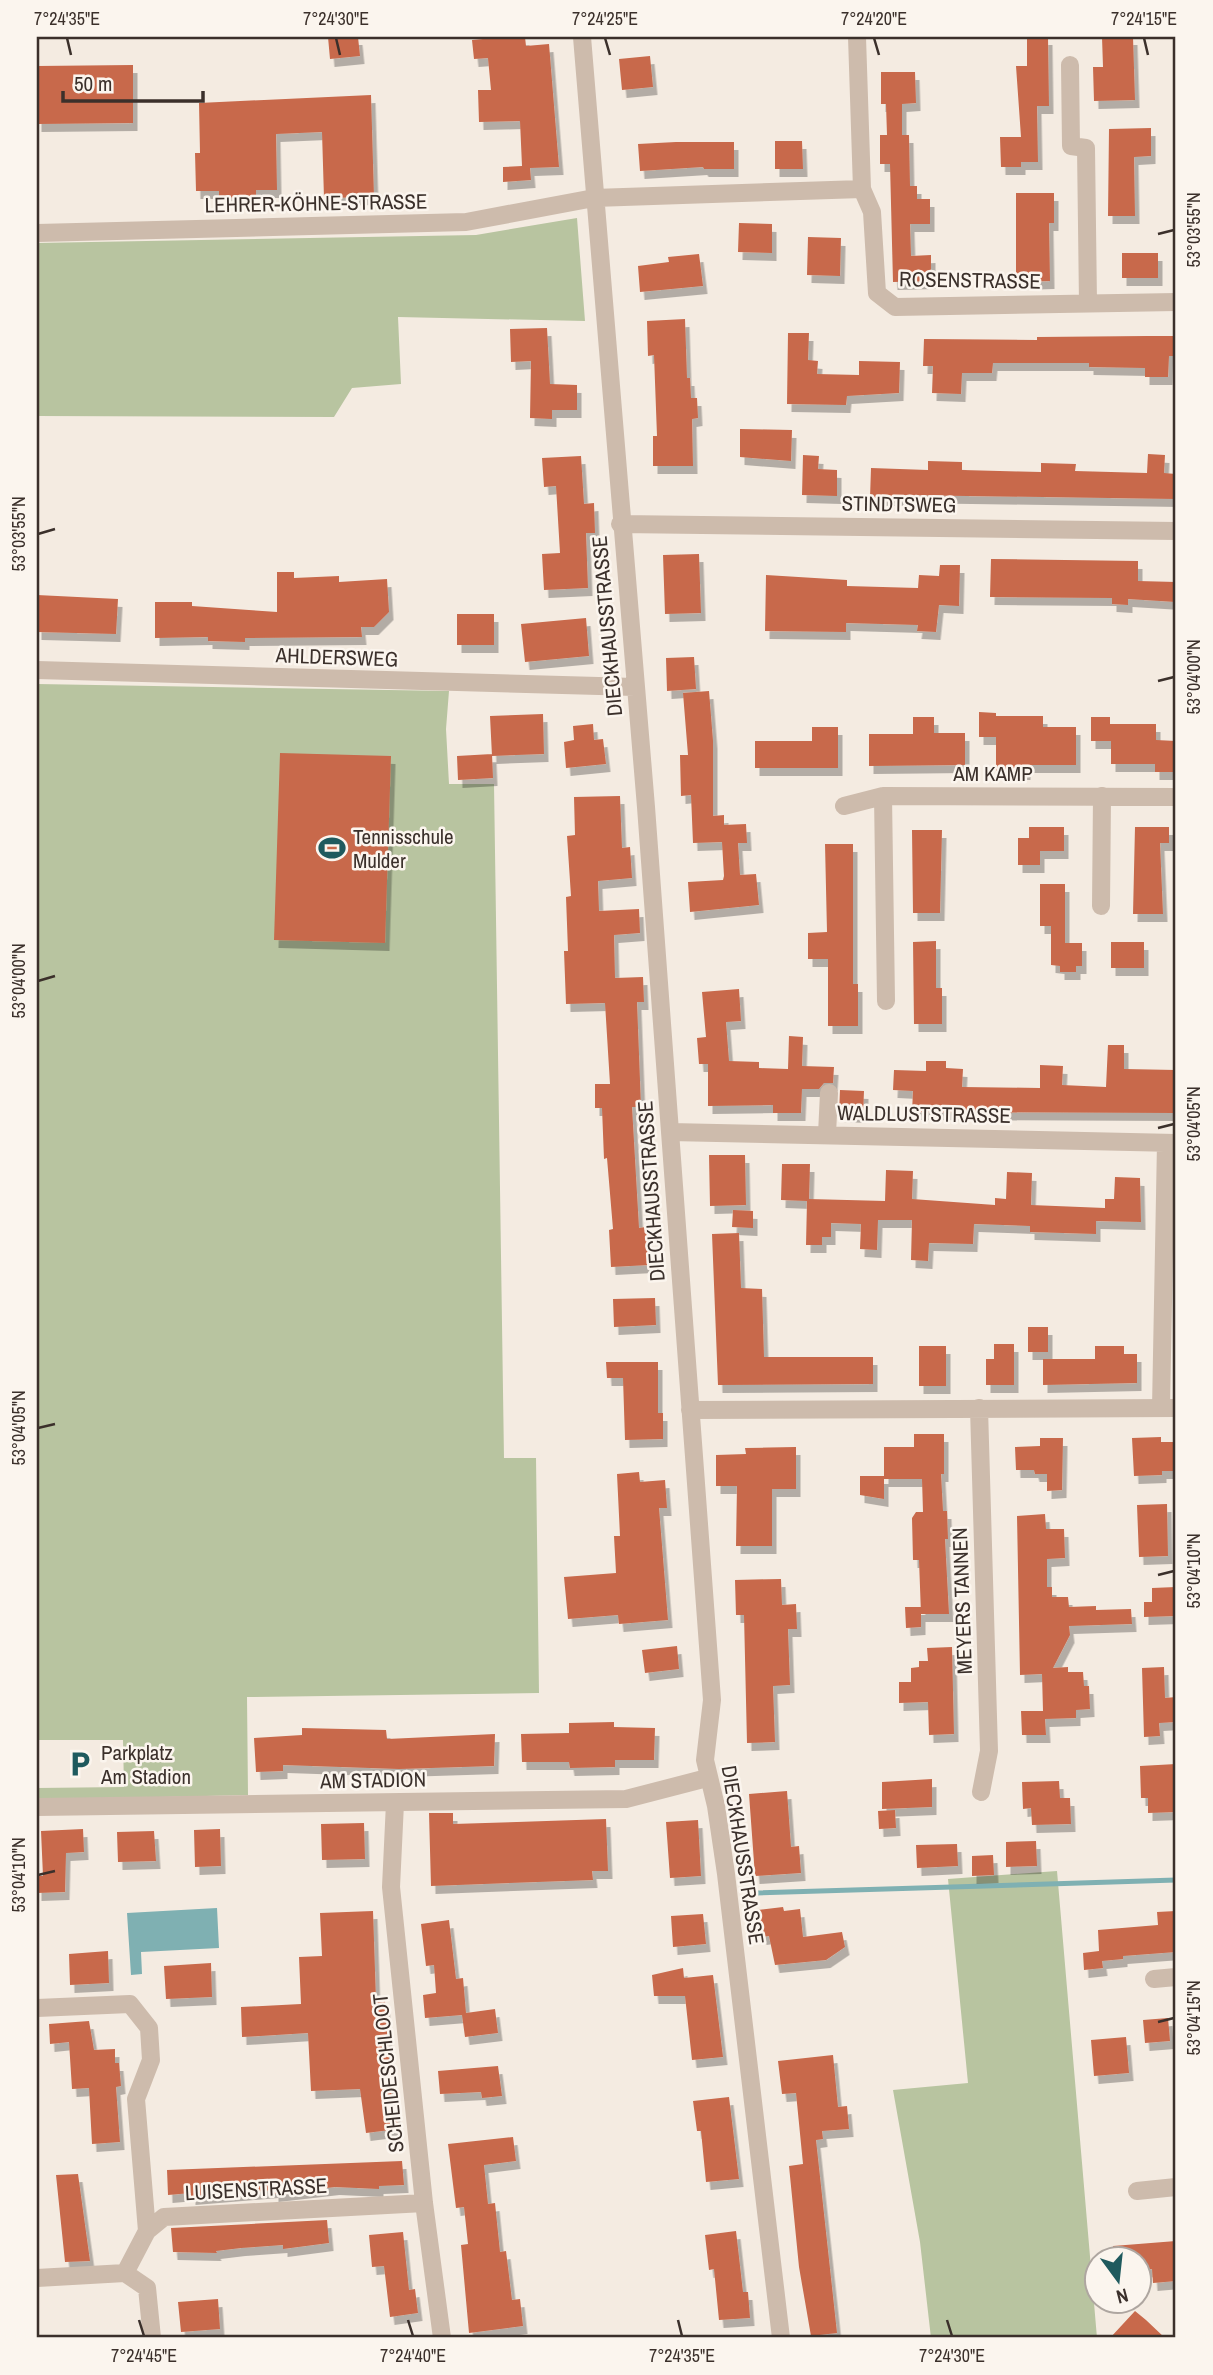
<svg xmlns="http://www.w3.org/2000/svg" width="1213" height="2375" viewBox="0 0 1213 2375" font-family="'Archivo Narrow',sans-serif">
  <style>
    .green { fill: #b8c4a0 }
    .water { fill: #7fb0b2 }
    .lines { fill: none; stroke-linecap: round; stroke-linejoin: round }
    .stream { stroke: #7fb0b2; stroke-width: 5 }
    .building { fill: #c8694b; filter: url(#shadow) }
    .minor { stroke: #cdbbac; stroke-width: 18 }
    .ticks { fill: none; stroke: #3b302b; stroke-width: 2.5 }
    .labels { text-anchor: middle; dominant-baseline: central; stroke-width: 5; stroke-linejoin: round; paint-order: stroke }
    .street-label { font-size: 21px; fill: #3b302b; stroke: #fbf5ee }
    .poi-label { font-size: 21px; fill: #3b302b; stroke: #fbf5ee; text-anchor: start }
    .neatline { fill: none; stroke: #3b302b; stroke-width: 2.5 }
    .ticks-label { font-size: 18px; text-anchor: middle; fill: #3b302b }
  </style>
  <defs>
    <filter id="shadow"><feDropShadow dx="4.5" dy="8" stdDeviation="0" flood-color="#0004"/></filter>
  </defs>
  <rect width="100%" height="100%" fill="#f4ebe1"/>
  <path class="green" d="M577,218L585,321L398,317L401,384L352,388L334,417L37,416V243L476,235Z
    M37,684L449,691L446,729L449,784H494L504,1458H536L539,1693L247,1697L248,1795L37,1800V1788L124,1787L123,1740H37Z
    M1057,1871L1097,2338H931L920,2242L893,2090L968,2083L948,1879Z"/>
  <path class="water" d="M217,1908L219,1948L141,1952L142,1974L131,1975L127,1913Z"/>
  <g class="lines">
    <path class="stream" d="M756,1893L1176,1880"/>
  </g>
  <path class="building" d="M328,37H358L360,56L330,59Z
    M505,37H525L526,46L549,44L559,167L530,168L531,180L503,182V167L522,166L520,121L479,122L478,90H491L488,58L474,59L472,40Z
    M1027,37H1048L1049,106H1037L1038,162H1021V167H1001L1000,137H1021L1016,66H1027Z
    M1102,37H1133L1135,100L1094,101L1093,67H1103Z
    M650,56L653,87L622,90L619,59Z
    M133,65V123L37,124V66Z
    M881,72H915L916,103L902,104V135H909L910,186H917V199H930V224H910L911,256L931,255V281L893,282L890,164H880V135H887L886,104H881Z
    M371,95L374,197L324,198L322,132L276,134L277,190H256V197L219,198V191H196L195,153H200L199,103Z
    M1151,128V156L1134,157L1135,216H1108L1109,129Z
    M775,141H802L803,169H775Z
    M676,142H734V169H704L703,167L640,171L638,144Z
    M1016,193H1054V223H1049L1050,281L1016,282Z
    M739,223L772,224V253L738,252Z
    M808,237L841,238L840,276L807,275Z
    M1122,253H1158V278H1122Z
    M699,254L703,286L640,292L638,266L669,262L668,257Z
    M685,319L687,378H690L691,398H697L698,418L692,419L693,466H653V436H657L654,355L648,356L647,321Z
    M547,328L550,384L577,385V410H552V419L530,418L531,361L511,362L510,329Z
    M788,333H809L808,360L818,361L817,374L859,375V361L900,362L899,393L847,396L846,405L787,404Z
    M1147,336H1176V356H1169L1168,377H1145V368L1089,367V363H993L992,373H962L961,394L932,393L933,366H923L924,339L1037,340V337Z
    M740,429L792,430L791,461L740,457Z
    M1148,454L1165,455L1164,473L1176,474V499L900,495L899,498H870L871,468L928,470V461L962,462V470L1041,472V463L1076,464L1075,471L1147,473Z
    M803,455L819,456L818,469L837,470V496L802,495Z
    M581,456L584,504L594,503L595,533H586L588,588L544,590L542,554L560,553L556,486L544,487L542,458Z
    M699,554L701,613L665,614L663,555Z
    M991,559L1138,561V581L1176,582V602L1128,599V605L1112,604V598L990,597Z
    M940,565H960L959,606L939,605L936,632L917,631L918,625L846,623V632L765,631L766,575L847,580V586L918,588L919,575L939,576Z
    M277,572H294V578L339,576V582L387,579L389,612L374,627H361L362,637L245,638V642L208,641V637L155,638V602H192V606L277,612Z
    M37,595L118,599L116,634L37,632Z
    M457,614H494V645H457Z
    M586,618L589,656L525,662L521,624Z
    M694,657L696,689L667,691L666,658Z
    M709,691L713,741V816L724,815V825L746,824L747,843H738L740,875L756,874L759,905L690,912L688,882L723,880L724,876L722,842L693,843L691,795L681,796L680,755H688L683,693Z
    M979,712L996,713V716H1043V727H1076V765H1026V772H996V737H979Z
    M543,714L544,754L492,756L490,716Z
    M913,717H934V733H965V765L869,766V734H913Z
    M1091,717H1110V724H1156V740L1176,741V772H1155V764H1111V741H1091Z
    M593,724L594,740L603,739L606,764L566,768L564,742L574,740L573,726Z
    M812,727H838V768H755V741H812Z
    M280,753L391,756L385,943L274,940Z
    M492,754L493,778L458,780L457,756Z
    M620,796L622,848L630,847L632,878L598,881L599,911L639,909L640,933L614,935L615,978L643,977L644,1002H637L641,1107H632L639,1228L646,1227L649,1265L611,1267L609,1230L613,1229L607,1158L604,1159L602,1108H595V1084H610L605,1003L566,1004L564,951H568L566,897L571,896L567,836L575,835L574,797Z
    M1029,827H1064V851H1040V865H1018V838H1029Z
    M1135,827H1169V843H1160L1163,914H1133Z
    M912,830H942L940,913H913Z
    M825,844H853V984H858V1026H828V959H808V933L827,932Z
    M1040,884H1065V943H1082V966H1076V972H1060V966L1051,965V926H1040Z
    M936,941V988H942V1024H914L913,942Z
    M1111,942H1144V968H1111Z
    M739,989L741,1021L726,1022L729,1061L759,1062V1068L788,1069L789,1036L803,1037L802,1066L834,1067L833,1083H824L819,1089H802L801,1113H773V1105L708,1106V1064H699L697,1038L706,1037L702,992Z
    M1108,1045H1124V1069L1176,1070V1113L912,1112L913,1091L893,1090L894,1070L926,1071V1061H946V1068L963,1069L962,1087L1040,1088V1065L1063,1066L1062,1085L1106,1087Z
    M840,1090L864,1091L863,1115L839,1114Z
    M709,1155H745L746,1205L710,1206Z
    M782,1164H810L809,1199L885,1201L886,1170L913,1171L912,1199L995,1205V1198L1006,1199L1007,1172L1032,1173L1031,1205L1105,1208V1199H1114L1115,1177L1140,1178L1141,1222L1096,1221V1234L1030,1232V1226L974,1224L973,1244L929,1243L928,1261L911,1260L912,1220H878L877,1250L860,1249L861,1224L831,1223V1237H822V1245H806L807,1201L781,1200Z
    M733,1210L753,1211V1228L732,1227Z
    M739,1233L741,1288L762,1289L764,1357H873V1384L718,1385L712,1234Z
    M655,1298L656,1325L614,1327L613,1299Z
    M1028,1327H1048V1352H1028Z
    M994,1344H1014V1385H986V1359H994Z
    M919,1346H946V1386H919Z
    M1095,1346H1124V1354H1137V1383L1043,1385V1359H1095Z
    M606,1362H658V1413H663V1439L625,1440L623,1378H607Z
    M914,1434H944V1474H941L943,1511H947L948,1539H945L949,1614H921L919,1560H913L912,1518L916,1512H923L922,1479H884V1499L860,1495V1476H884V1447H914Z
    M1161,1437V1442H1176V1471H1162V1475L1134,1476L1132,1438Z
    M1040,1438H1063L1062,1490L1047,1491V1474H1035L1034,1470H1016L1015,1447L1040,1446Z
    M796,1447V1489H772V1546H736L737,1486H716V1455L746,1454L745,1448Z
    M639,1472L640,1482L665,1480L667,1508H659L668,1620L619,1624L618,1615L568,1619L564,1577L616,1573L614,1536H620L617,1474Z
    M1167,1504L1168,1556L1139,1557L1137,1505Z
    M1045,1514L1046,1529H1064L1065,1558L1047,1559V1587H1052V1597H1068L1069,1607L1096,1606V1610L1131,1609L1132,1624L1069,1626L1070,1635L1053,1668L1068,1667V1672H1083L1084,1686H1089L1090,1709L1076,1710V1718L1045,1719L1046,1735H1022L1021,1711H1043L1042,1674L1020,1675L1017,1516Z
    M781,1579L782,1605L796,1604L797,1629H788L790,1685L773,1686L775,1742L747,1743L744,1615H736L735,1580Z
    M1176,1587V1616L1144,1617V1602H1152V1588Z
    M905,1607H921V1627L906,1628Z
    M677,1646L679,1669L645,1673L642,1650Z
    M952,1647L954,1734L929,1735L928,1702L899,1703V1682H911V1668L919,1667V1661H928L927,1648Z
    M1164,1667L1165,1698L1176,1697V1722L1159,1723L1160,1736L1144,1737L1142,1668Z
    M614,1722V1727L655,1728L654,1760H615V1767L570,1768L569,1762H522L521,1734L569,1733V1723Z
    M302,1728L386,1730L387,1739L495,1734L494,1766L399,1769L283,1765V1771L256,1772L254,1738L302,1735Z
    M1176,1764V1812L1148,1813V1798H1141L1140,1766Z
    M932,1779V1807L882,1809V1782Z
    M1059,1781L1060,1798H1070L1071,1824L1032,1825L1031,1808L1023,1809L1022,1782Z
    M787,1791L791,1847L799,1846L801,1873L755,1876L749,1794Z
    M895,1810L896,1828L879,1829L878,1811Z
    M429,1813H453V1824L606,1819L608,1871H592L593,1880L431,1886Z
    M698,1820L701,1876L670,1878L666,1822Z
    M364,1823L365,1859L322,1860L321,1824Z
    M83,1829L84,1852L66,1853L65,1892L37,1893V1876H43L41,1831Z
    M220,1829L221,1866L195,1867L194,1830Z
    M154,1831L156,1861L118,1862L117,1832Z
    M1036,1841L1037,1866L1006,1867V1842Z
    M957,1844L958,1866L917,1868L916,1845Z
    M993,1855L994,1875L972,1876V1856Z
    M783,1907L784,1911L800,1909L803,1937L842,1932L845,1947L826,1960L775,1965L769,1936L762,1937L758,1910Z
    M373,1911L376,2001L385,2000L392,2105H395L398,2129L366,2133L360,2089L311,2091L308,2033L242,2037L241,2007L301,2004L299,1957L322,1956L320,1913Z
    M1176,1911V1952L1123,1956V1959L1102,1961L1103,1968L1084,1970L1083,1953L1099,1951L1098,1930L1158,1925L1157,1912Z
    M703,1914L706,1944L673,1947L671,1916Z
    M449,1920L456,1979L463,1978L466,2013L495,2009L498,2033L465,2037L462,2015L425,2018L423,1995L436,1993L434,1965L426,1966L421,1924Z
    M108,1951L109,1983L70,1985L69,1954Z
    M211,1963L212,1997L166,1999L164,1966Z
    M683,1968L684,1978L713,1975L723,2057L692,2060L685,1996H654L652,1975Z
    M1168,2018L1170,2041L1145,2043L1143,2020Z
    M89,2021L94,2050L115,2049V2063H119L121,2086L116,2087L120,2142L92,2144L89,2088L72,2089L69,2042L50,2044L49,2024Z
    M1126,2037L1129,2073L1094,2076L1091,2040Z
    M833,2055L838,2107L847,2106L849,2129L822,2131L823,2139L816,2140L837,2333L811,2336L799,2267L789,2166L803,2164L796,2093L782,2094L778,2061Z
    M498,2066L502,2096L482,2098L481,2092L440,2094L438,2071Z
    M729,2097L739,2179L706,2182L701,2131H697L693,2101Z
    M513,2137L516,2161L484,2165L488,2204L495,2203L500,2252L506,2251L512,2300L520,2299L523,2326L469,2333L461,2245L468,2244L464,2207L456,2208L448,2144Z
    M402,2161L404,2185L379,2186V2189L335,2187L274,2194V2190L191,2197V2193L168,2195L167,2170Z
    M78,2174L90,2261L65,2262L56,2175Z
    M327,2220L329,2243L283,2249V2245L241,2248L216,2251L217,2253L173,2252L171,2228Z
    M736,2231L743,2292H748L750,2318L719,2320L714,2269L709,2270L705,2235Z
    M403,2232L409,2290L415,2289L418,2313L390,2317L384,2266L372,2267L369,2235Z
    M1176,2241V2281L1153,2283L1152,2269L1139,2270V2259H1115L1113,2246Z
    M218,2299L220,2329L181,2332L178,2302Z
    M1135,2311L1146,2320L1165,2338H1110Z"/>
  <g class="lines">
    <path class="minor" d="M582,37L646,807L712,1700L705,1760L716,1806L726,1874L781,2338
      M857,37L862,189
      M1070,65L1071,146L1086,148L1088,303
      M37,233L466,222L594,198L862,189L872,212L877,293L895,307L1176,302
      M620,524L1176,531
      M37,670L635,687
      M883,796L886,1001
      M844,806L883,796L1176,797
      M1101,906L1102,796
      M670,1132L1176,1143
      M827,1134L829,1093
      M979,1408L989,1751L981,1792
      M1161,1408L1166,1143
      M690,1410L1176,1408
      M395,1803L391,1887L424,2203L442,2338
      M37,1807L626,1799L707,1778
      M1154,1979L1176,1977
      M37,2008L130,2004L149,2028L151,2060L136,2099L147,2231
      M1137,2191L1176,2187
      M125,2273L147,2231L164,2217L424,2203
      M125,2273L147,2288L152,2338
      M37,2278L125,2273"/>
  </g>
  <path class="ticks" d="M67,38L71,55M336,38L340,55M605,38L610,55M874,38L879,55M1144,38L1148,55M1158,234L1174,230M38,534L55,529M1158,681L1174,677M38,981L55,976M1158,1128L1174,1124M38,1428L55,1424M1158,1575L1174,1571M38,1875L55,1871M1158,2022L1174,2018M139,2320L144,2336M408,2320L413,2336M678,2320L682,2336M947,2320L952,2336"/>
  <defs>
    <g id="stadium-bare" transform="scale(2.1)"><path d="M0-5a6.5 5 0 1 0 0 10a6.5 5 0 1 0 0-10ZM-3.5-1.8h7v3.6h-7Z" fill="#1f5a5e" stroke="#fbf5ee" stroke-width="2.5" paint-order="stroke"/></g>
    <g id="parking-bare" transform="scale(2.1)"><path d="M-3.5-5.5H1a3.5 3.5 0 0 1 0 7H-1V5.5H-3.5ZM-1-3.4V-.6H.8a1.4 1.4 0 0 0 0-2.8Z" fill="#1f5a5e" stroke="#fbf5ee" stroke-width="2.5" paint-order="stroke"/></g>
  </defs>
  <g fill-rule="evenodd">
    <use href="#stadium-bare" x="332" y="848"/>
    <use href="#parking-bare" x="80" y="1764"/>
  </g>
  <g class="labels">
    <g class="street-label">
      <text transform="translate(316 203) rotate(-1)">LEHRER-KÖHNE-STRASSE</text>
      <text transform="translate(970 280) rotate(1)">ROSENSTRASSE</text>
      <text transform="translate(899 504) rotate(1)">STINDTSWEG</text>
      <text transform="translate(607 626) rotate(-95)">DIECKHAUSSTRASSE</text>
      <text transform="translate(337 657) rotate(2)">AHLDERSWEG</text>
      <text x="993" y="773">AM KAMP</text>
      <text transform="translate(924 1114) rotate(1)">WALDLUSTSTRASSE</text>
      <text transform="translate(651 1191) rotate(-94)">DIECKHAUSSTRASSE</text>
      <text transform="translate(962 1601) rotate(-92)">MEYERS TANNEN</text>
      <text transform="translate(373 1780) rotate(-1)">AM STADION</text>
      <text transform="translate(743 1855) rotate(81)">DIECKHAUSSTRASSE</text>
      <text transform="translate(388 2073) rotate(-96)">SCHEIDESCHLOOT</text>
      <text transform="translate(256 2189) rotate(-3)">LUISENSTRASSE</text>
    </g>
    <g class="poi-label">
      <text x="353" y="836">Tennisschule<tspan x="353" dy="24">Mulder</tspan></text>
      <text x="101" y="1752">Parkplatz<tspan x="101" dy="24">Am Stadion</tspan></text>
    </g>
  </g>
  <rect width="1213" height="2375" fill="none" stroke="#fbf5ee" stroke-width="77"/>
  <g transform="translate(1118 2280) rotate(165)"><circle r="33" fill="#fbf5ee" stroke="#aea6a0" stroke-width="2"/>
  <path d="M0-5L12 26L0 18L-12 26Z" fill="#1f5a5e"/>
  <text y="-10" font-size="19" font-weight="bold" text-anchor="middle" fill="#3b302b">N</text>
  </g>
  <path d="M63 91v10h140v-10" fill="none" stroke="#3b302b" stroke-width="3.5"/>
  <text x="74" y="91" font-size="21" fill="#3b302b" stroke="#fbf5ee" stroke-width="5" paint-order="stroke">50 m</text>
  <rect x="38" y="38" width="1136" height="2298" class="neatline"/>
  <g class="ticks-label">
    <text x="67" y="25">7°24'35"E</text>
    <text x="336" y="25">7°24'30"E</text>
    <text x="605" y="25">7°24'25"E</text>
    <text x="874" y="25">7°24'20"E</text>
    <text x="1144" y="25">7°24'15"E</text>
    <text transform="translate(1194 230) rotate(-90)" y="6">53°03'55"N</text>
    <text transform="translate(19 534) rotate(-90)" y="6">53°03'55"N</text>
    <text transform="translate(1194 677) rotate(-90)" y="6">53°04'00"N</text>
    <text transform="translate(19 981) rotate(-90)" y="6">53°04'00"N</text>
    <text transform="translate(1194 1124) rotate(-90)" y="6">53°04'05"N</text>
    <text transform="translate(19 1428) rotate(-90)" y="6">53°04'05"N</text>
    <text transform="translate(1194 1571) rotate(-90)" y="6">53°04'10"N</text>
    <text transform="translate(19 1875) rotate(-90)" y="6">53°04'10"N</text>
    <text transform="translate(1194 2018) rotate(-90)" y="6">53°04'15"N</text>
    <text x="144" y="2362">7°24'45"E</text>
    <text x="413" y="2362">7°24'40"E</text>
    <text x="682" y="2362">7°24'35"E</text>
    <text x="952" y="2362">7°24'30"E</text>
  </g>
</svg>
